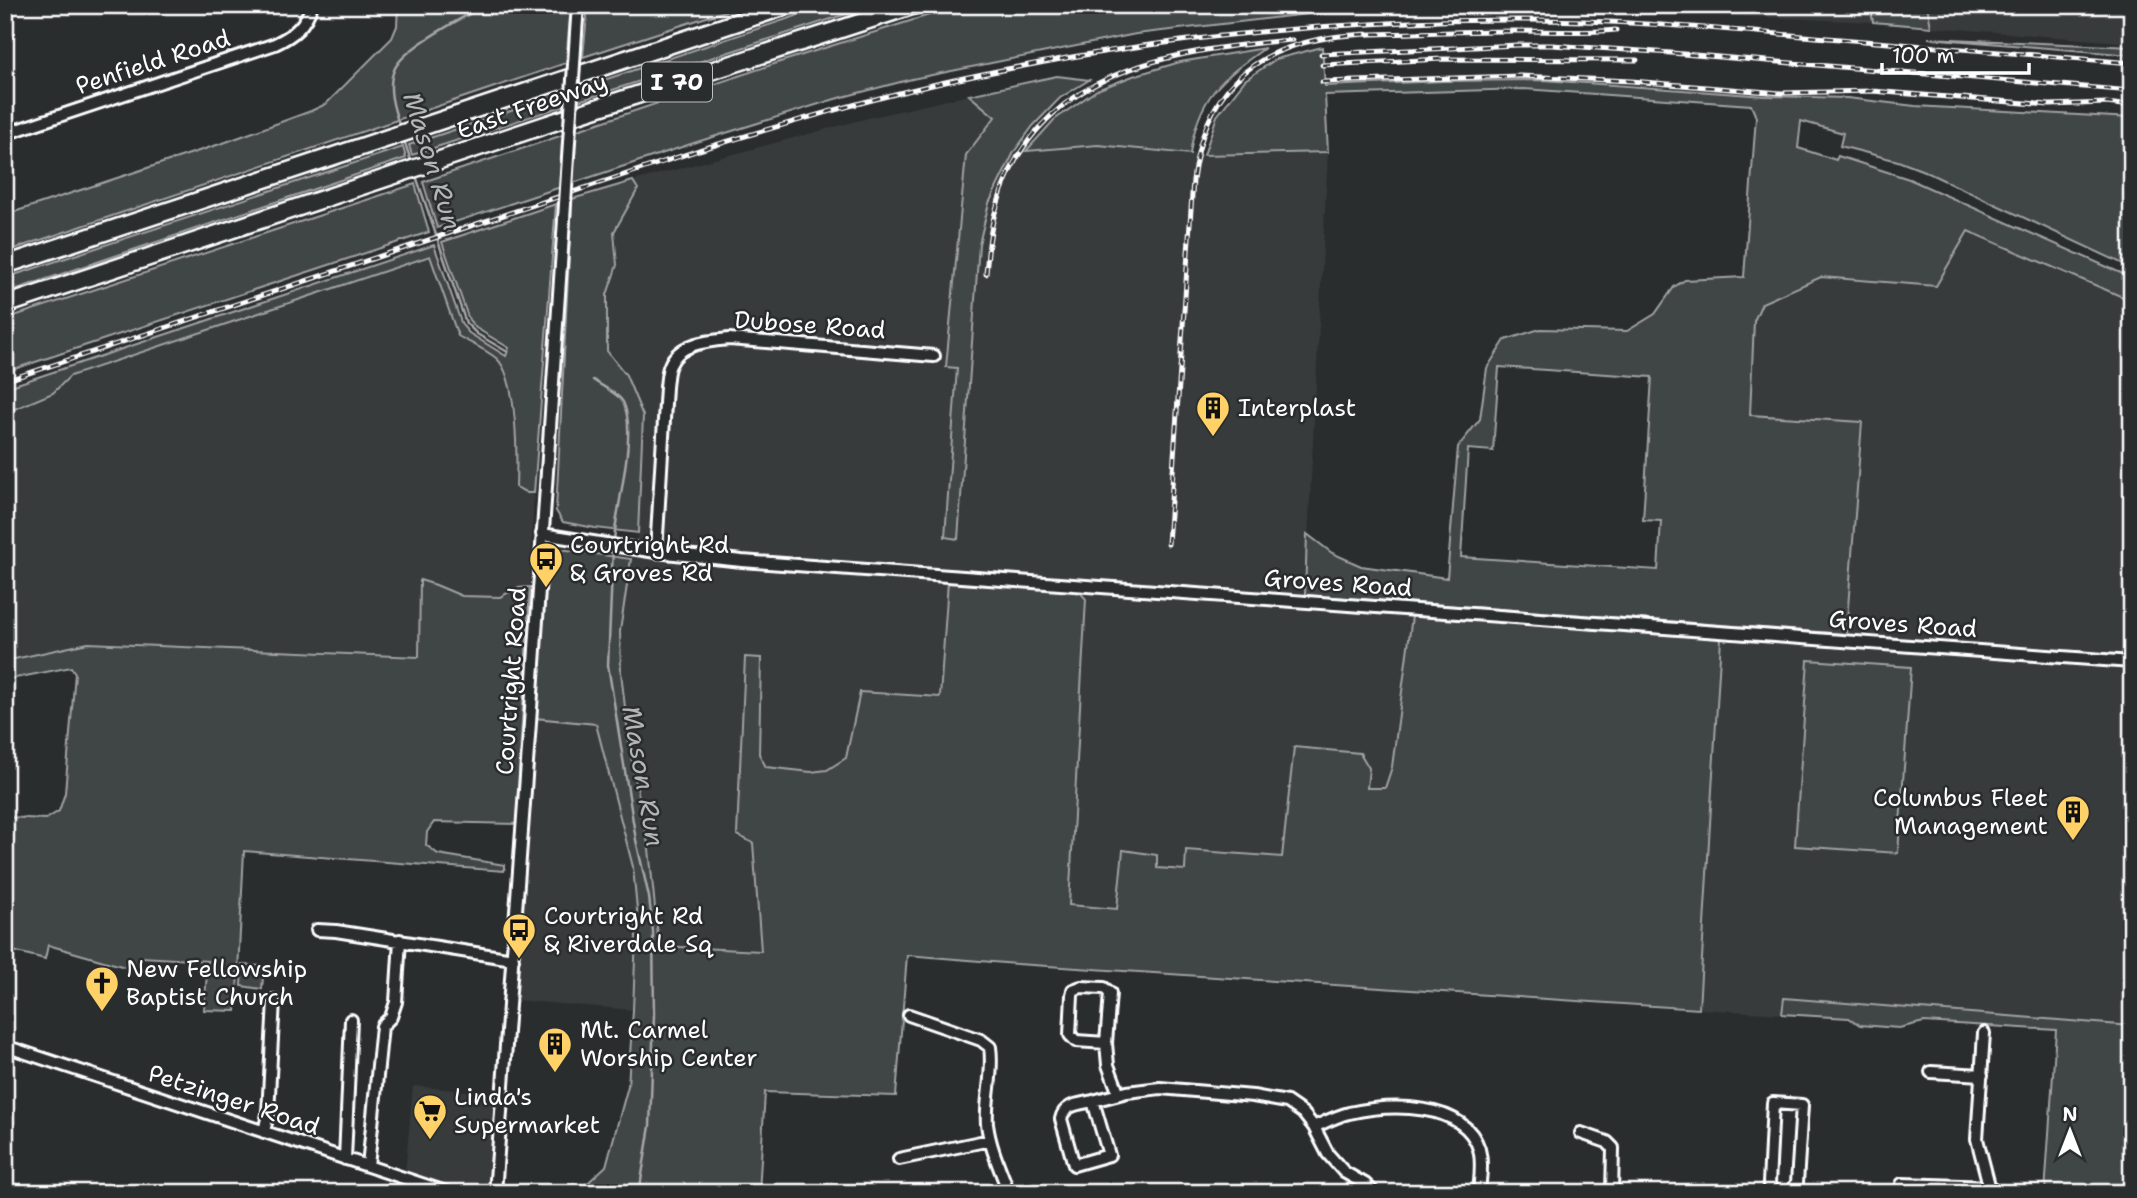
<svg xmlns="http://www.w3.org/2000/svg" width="2137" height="1198" viewBox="0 0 2137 1198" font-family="'Shantell Sans',sans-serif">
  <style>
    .built { fill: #373a3b }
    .green { fill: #414445; stroke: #a0a2a2; stroke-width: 2; fill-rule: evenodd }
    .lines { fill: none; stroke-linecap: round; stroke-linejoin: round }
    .stream { stroke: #a6a7a7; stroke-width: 2.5 }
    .minor-casing { stroke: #fff; stroke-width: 16 }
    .highway-casing { stroke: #fff; stroke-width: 21 }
    .minor { stroke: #2a2d2e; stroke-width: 10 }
    .highway { stroke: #2a2d2e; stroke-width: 16 }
    .rail-casing { stroke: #fff; stroke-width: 5 }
    .rail { stroke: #2a2d2e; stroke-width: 2.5; stroke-dasharray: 8; stroke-linecap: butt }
    .minor-bridge-casing { stroke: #fff; stroke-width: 16; stroke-linecap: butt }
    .minor-bridge { stroke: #2a2d2e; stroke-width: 10 }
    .labels { text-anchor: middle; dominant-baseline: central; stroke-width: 5; stroke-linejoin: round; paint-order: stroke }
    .shield { fill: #2a2d2e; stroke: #bfc0c0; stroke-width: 2 }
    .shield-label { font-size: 23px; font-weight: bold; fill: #fff }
    .street-label { font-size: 24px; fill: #fff; stroke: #2a2d2e }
    .poi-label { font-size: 24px; fill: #fff; stroke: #2a2d2e; text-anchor: start }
    .water-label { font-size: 26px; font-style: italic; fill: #b4b6b6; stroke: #2a2d2e }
  </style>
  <rect width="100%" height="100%" fill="#2a2d2e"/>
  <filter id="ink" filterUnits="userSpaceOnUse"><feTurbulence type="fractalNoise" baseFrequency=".0143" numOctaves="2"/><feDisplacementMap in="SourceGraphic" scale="14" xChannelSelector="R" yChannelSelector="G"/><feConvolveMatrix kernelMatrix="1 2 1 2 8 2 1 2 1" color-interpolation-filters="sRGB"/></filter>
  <g filter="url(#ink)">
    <path class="built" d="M1571,5H1870L1873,22L1571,9Z
      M1927,5H2132V43L1931,27Z
      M969,95L996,117L966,155L946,366L957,368L945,537L958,539L979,244L989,203L1014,152L1098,145L1204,155L1328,152L1305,595L1413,603L1392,767L1385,789H1367L1282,857L1186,850L1185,870L1157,868L1117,909L1069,905L1086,599L949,581L945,604L940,697L860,692L846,758L827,770L811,772L766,767L759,754L761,659L745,657L753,842L761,952L659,947L656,908L630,751L621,672L620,631L631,559L638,533L643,416L607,351V295L617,265L614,232L638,189L633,181L868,118Z
      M1968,231L2132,301V1026L1784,998L1782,1014L1699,1009L1722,625L1845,634L1862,423L1750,416L1754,321L1762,303L1821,277L1936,286Z
      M431,256L458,336L497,359L507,373L517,444L516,487L526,493H534L530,587L517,588L500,597L462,596L436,585L419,658L88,643L5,661V413L53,393L69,376Z
      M535,718L596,724L633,868L637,911L633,1010L514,1000Z
      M413,1086L496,1094L489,1193H410L412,1176L405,1173Z"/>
    <path class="green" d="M398,5H571L566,63L5,252V215L226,142L311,111L326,104L392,38L397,26Z
      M588,5H744L583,57Z
      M829,5H874L412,155L409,145Z
      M961,5H1398L1351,9L1136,34L912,79L835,99L697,142L437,228L423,182L780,62Z
      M1870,5H1927L1931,27L1873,22Z
      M1928,38L2132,47V55Z
      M1322,47L1325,86L1444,81L1544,80L1765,96L1847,98L1915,106L2131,118L2132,268L1924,171L1898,161L1840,146L1843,133L1801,121L1798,148L1836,160L1838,156L1909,179L2132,278V301L1968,231L1936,286L1821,277L1762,303L1754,321L1750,415L1862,422L1846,634L1305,595L1307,534L1332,553L1361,566L1447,578L1458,447L1480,419L1487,368L1505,340L1540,329L1627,331L1655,314L1674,287L1685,280L1744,277L1756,117L1751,105L1524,89L1325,95L1328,152L1204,155L1217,116L1245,80L1276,59ZM1499,367L1652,377L1643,520L1661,521L1658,570L1461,557L1468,449L1493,451Z
      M1265,48C1221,79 1198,97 1190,154L1098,145L1026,151L1054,120L1097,90L1133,76L1180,62Z
      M1057,76L1089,80L1060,98L1033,126L1014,152L989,203L979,244L958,539L945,537L957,368L946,367L966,155L995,117L969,95Z
      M403,147L406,158L397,161L5,293V278Z
      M633,181L638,189L614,232L617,265L607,295V351L626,375L643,416L638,533L595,528L563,522L556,511L572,199Z
      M415,184L429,232L5,372V319Z
      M556,204L534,493H527L516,487C517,459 518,376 496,358C485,349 470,343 458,336L430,256L70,376L53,393L5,413V388L434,245L462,325L469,333L506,356L509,348L476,328L469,320L442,242Z
      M560,549L631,559L620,631L621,672L630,751L649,849L659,946L761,951L753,843L737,835L745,657L761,658L759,754L766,767L811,772L827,770L846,758L860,692L940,697L948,581L1079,591L1086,599L1069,905L1117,909L1123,850L1157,855V868L1185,870L1186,850L1282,857L1294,747L1360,753L1369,768L1367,788H1385L1392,767L1412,616L1721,638L1699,1009L1017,964L907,955L896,1096L765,1092L759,1193H577L606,1166L628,1086L633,1010L637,910L633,867L596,724L535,718L547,563Z
      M420,580L436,585L462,596L500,597L517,588L530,587L516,824L434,822L427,832L426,845L438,854L505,865L504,871L244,851L236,1011L204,1010L208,961L142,957L139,971L48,945L45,959L5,949V817L46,819L59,811L65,793L75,673L71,667L5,680V661L88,643L419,657Z
      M1808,660L1911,667L1898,853L1795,846Z
      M242,965L264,966L262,989L241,986Z
      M1784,998L2132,1026V1193H2045L2056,1030L1924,1022L1899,1028L1860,1025L1849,1018L1782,1014Z"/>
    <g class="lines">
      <path class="stream" d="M400,127C394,110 386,86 395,68C406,46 463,18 485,5
        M404,140L412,164
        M415,173L466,323L477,334L506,351
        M593,380C601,386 618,393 623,402C638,432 616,507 614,541
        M613,548L608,665L636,840L649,897L653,932L654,1015L650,1126L639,1193"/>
      <g class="minor-casing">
        <path id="minor" d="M576,33L578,5
          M5,134L275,44C294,35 305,26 312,5
          M542,534L656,552L742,561L2132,662
          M656,552L666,387C667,380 667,371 670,365C679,343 708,341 729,339L934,356
          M317,930L336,931L513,959
          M1081,987L1104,988L1110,993L1106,1043L1076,1041L1070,1035L1072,995L1073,990Z
          M909,1015L981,1040L990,1047C994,1073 985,1099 987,1124C990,1148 1001,1171 1009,1193
          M1984,1033L1977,1139L1991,1193
          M1106,1043L1108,1065L1119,1094
          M5,1046L449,1193
          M1931,1072L1982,1075
          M1093,1101L1127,1092L1160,1088L1253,1096L1287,1102L1303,1113L1314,1127L1328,1154L1344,1172L1365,1184L1374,1193
          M1093,1101L1109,1155L1074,1165L1061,1119C1064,1104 1080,1104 1093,1101Z
          M1314,1127C1325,1122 1337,1116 1349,1113C1389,1104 1464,1101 1479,1149C1483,1163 1480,1179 1479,1193
          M264,1132L268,1114L274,1000
          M1581,1133L1607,1142L1613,1148L1612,1193
          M345,1159L351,1020
          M899,1159L990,1140
          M368,1166L382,1026L391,1017L396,1002L400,940
          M1902,1184L1991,1187
          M495,1193L530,723L563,235
          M1773,1193L1769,1184L1773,1103L1802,1105L1797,1183L1790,1193"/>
      </g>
      <g class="highway-casing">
        <path id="highway" d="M5,265L789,5
          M5,305L572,116L915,5"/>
      </g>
      <use href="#minor" class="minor"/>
      <use href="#highway" class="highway"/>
      <g class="rail-casing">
        <path id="rail" d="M1321,54L1518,45H1552L1671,53L2132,91
          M1322,65L1443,59L1637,60
          M1322,82L1520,76L1631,81L1781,93L1872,91L2050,105L2106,103L2132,106
          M986,274C988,251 990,228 997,206C1035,70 1172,50 1292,40
          M5,381L699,150C785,124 871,98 959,79C1139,40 1323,20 1508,20C1602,19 1697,27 1791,35C1905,44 2018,54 2132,63
          M1168,544L1193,180C1204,95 1247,49 1333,37C1359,33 1387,34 1413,33C1447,32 1481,31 1515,31C1549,31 1583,33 1616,30"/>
      </g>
      <use href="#rail" class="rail"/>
      <g class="minor-bridge-casing">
        <path id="minor-bridge" d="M563,235L576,33"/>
      </g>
      <use href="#minor-bridge" class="minor-bridge"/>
    </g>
  </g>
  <defs>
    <g id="building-pin" transform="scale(1.75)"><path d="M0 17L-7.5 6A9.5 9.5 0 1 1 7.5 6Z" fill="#ffd166" stroke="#2a2d2e"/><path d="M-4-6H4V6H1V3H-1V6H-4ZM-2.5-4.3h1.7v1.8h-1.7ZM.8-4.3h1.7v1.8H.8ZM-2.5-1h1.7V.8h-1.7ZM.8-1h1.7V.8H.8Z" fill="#111"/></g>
    <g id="bus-pin" transform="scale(1.75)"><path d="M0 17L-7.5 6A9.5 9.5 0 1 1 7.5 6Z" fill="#ffd166" stroke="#2a2d2e"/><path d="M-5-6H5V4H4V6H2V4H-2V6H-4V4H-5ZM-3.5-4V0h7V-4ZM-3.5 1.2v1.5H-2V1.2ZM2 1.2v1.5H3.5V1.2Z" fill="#111"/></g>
    <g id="church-pin" transform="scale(1.75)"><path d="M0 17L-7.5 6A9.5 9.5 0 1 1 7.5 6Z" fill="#ffd166" stroke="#2a2d2e"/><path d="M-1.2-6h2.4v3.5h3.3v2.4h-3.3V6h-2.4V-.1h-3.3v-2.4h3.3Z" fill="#111"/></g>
    <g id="supermarket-pin" transform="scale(1.75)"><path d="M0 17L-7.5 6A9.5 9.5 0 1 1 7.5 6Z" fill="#ffd166" stroke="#2a2d2e"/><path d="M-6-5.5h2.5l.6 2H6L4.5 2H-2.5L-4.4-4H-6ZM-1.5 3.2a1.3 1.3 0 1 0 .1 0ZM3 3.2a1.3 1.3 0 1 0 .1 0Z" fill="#111"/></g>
  </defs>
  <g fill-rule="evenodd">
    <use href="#building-pin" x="1213" y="408"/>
    <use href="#bus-pin" x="546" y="559"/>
    <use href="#building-pin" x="2073" y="812"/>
    <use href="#bus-pin" x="519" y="930"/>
    <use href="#church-pin" x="102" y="983"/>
    <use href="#building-pin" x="555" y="1044"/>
    <use href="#supermarket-pin" x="430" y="1111"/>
  </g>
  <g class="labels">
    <rect class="shield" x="642" y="62.5" width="70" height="39" rx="5"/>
    <g class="shield-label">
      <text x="677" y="82">I 70</text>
    </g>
    <g class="street-label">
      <text transform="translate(153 62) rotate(-18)">Penfield Road</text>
      <text transform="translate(532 106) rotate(-19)">East Freeway</text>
      <text transform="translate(810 325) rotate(4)">Dubose Road</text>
      <text transform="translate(1338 583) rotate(4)">Groves Road</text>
      <text transform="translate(1903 624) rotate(4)">Groves Road</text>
      <text transform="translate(511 681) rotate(-86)">Courtright Road</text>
      <text transform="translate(234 1100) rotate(18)">Petzinger Road</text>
    </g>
    <g class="poi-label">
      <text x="1238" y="408">Interplast</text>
      <text x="570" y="545">Courtright Rd<tspan x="570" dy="28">&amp; Groves Rd</tspan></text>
      <text x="2048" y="798" text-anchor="end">Columbus Fleet<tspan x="2048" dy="28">Management</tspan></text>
      <text x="544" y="916">Courtright Rd<tspan x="544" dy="28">&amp; Riverdale Sq</tspan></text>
      <text x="126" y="969">New Fellowship<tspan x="126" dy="28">Baptist Church</tspan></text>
      <text x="580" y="1030">Mt. Carmel<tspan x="580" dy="28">Worship Center</tspan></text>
      <text x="454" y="1097">Linda's<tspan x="454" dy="28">Supermarket</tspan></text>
    </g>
    <g class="water-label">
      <text transform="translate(433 161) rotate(73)">Mason Run</text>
      <text transform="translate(644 776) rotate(80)">Mason Run</text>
    </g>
  </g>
  <rect width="2137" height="1198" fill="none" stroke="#2a2d2e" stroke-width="28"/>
  <rect x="14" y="14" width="2109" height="1170" fill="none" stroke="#fff" stroke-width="2.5" filter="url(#ink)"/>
  <g transform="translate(2070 1131)" stroke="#2a2d2e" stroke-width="5" paint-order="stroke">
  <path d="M0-5L12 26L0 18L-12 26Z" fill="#ffffff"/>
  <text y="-10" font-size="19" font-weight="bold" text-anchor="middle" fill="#ffffff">N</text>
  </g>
  <path d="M1882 63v10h147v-10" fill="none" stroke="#ffffff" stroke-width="3.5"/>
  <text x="1892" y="63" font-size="21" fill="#ffffff" stroke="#2a2d2e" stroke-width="5" paint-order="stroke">100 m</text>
</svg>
